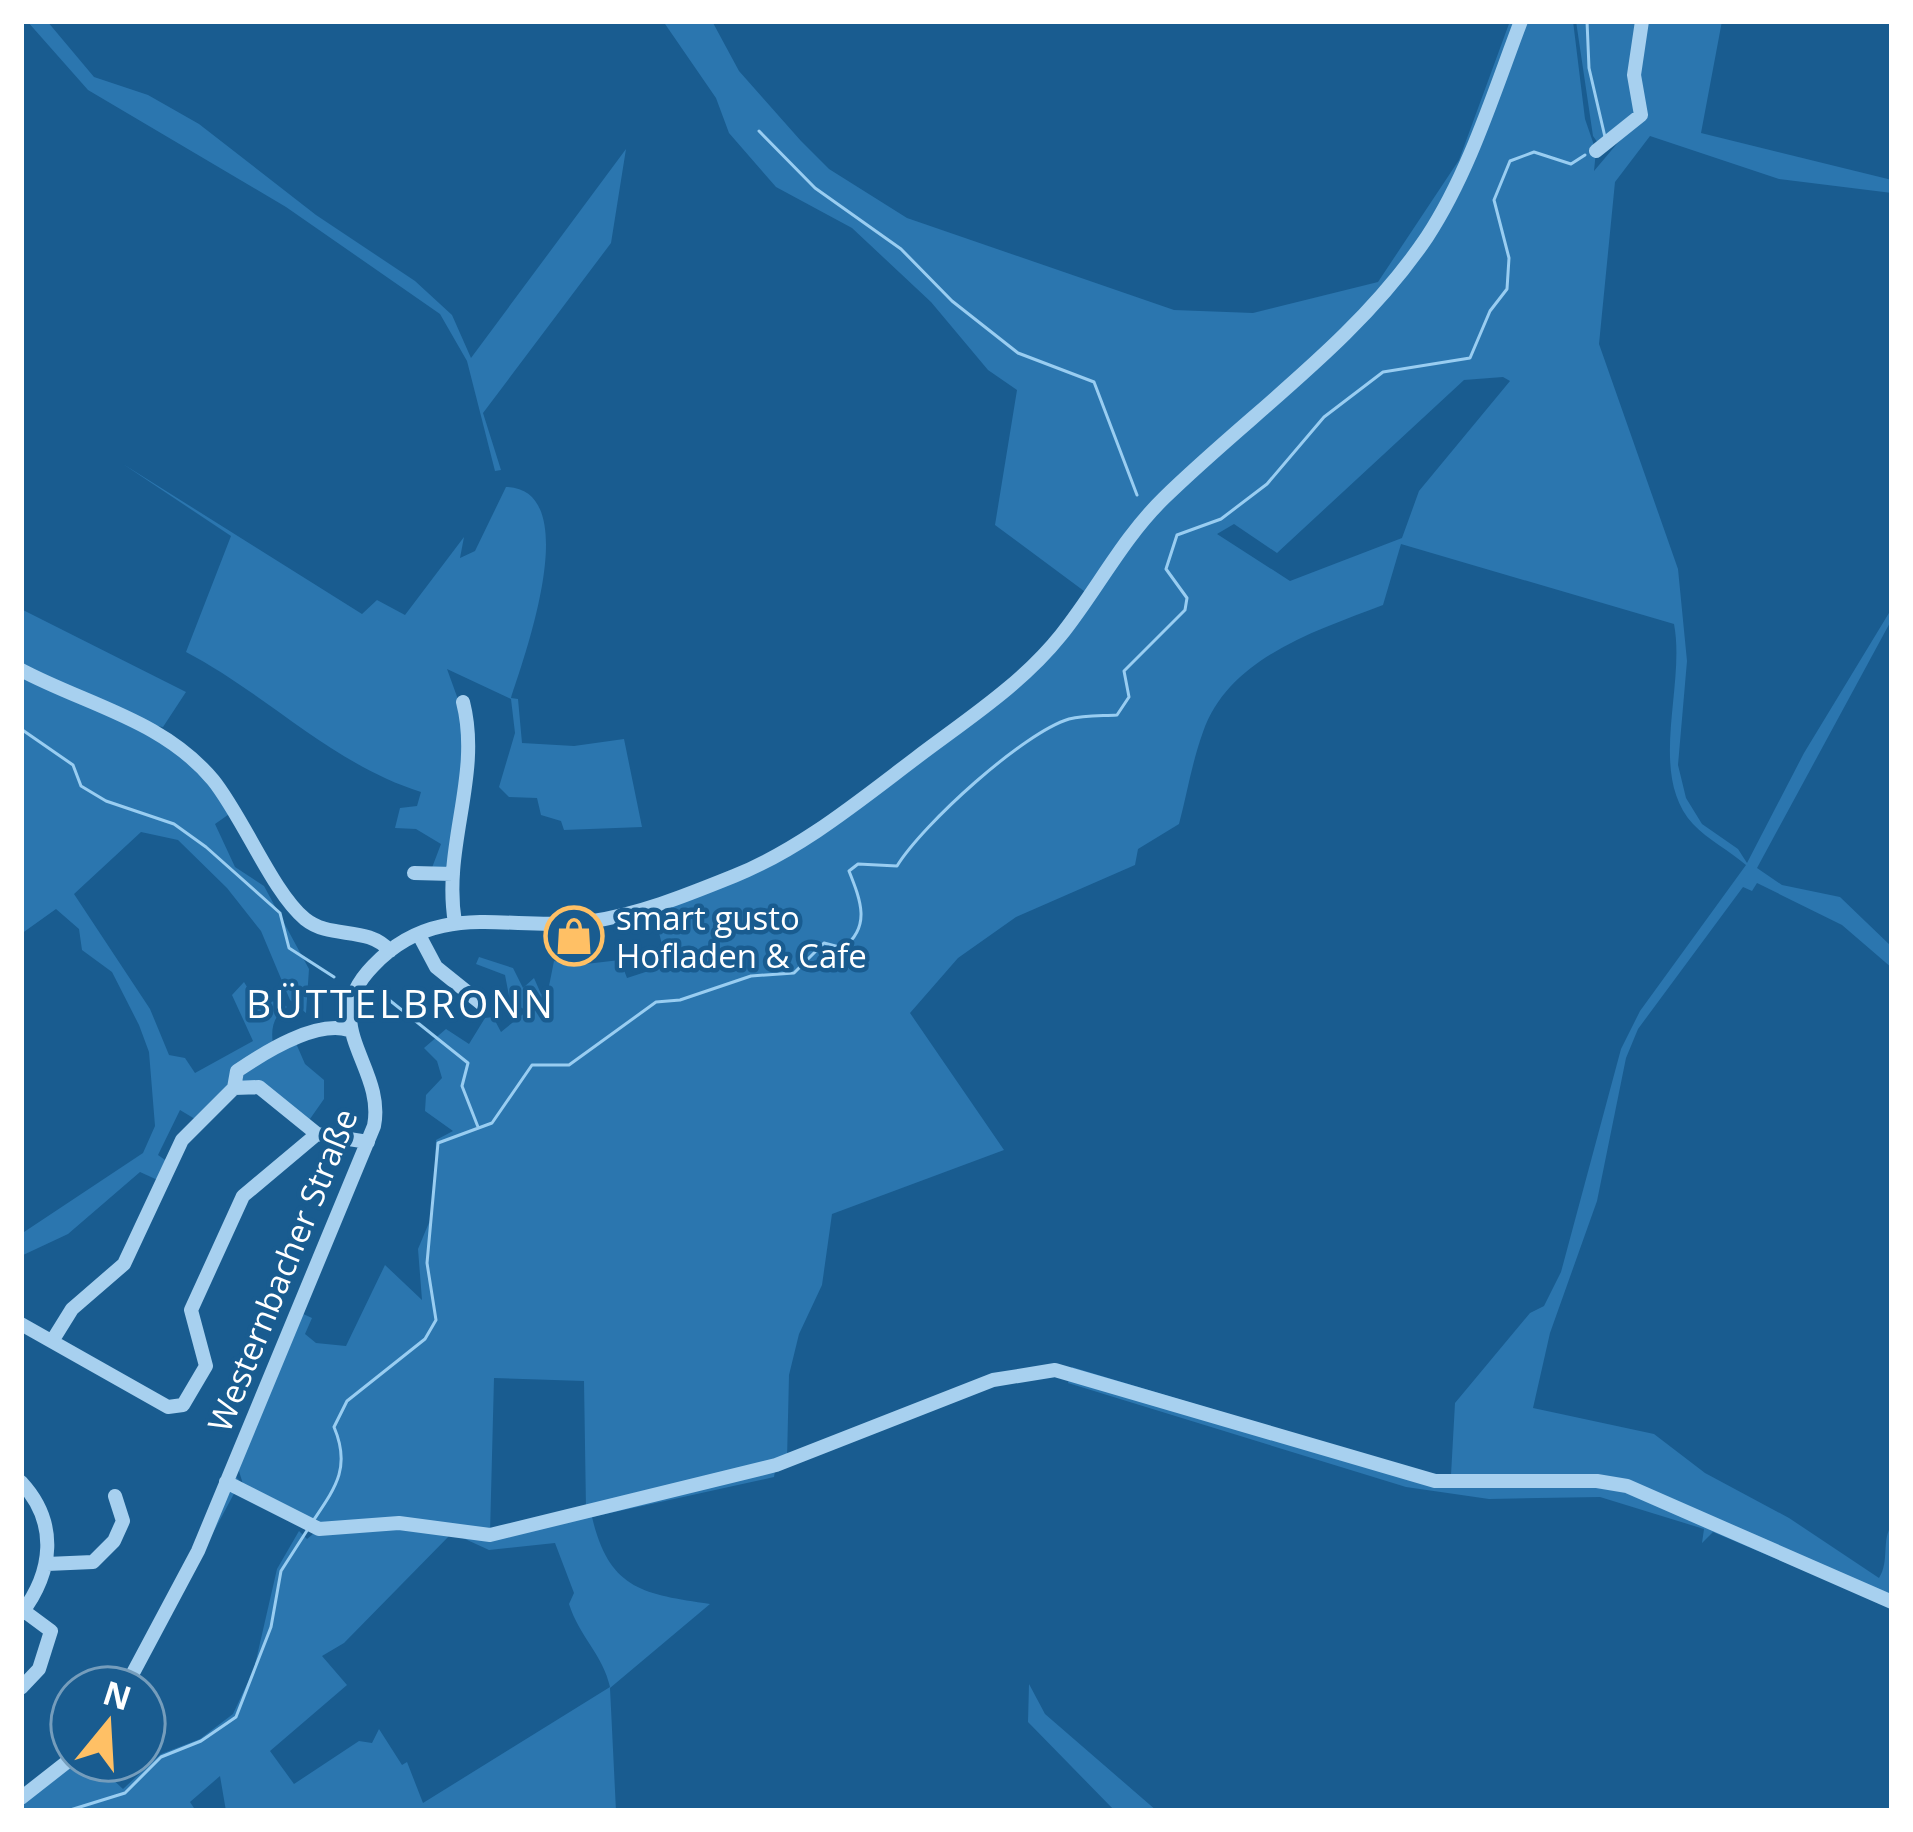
<svg xmlns="http://www.w3.org/2000/svg" width="1913" height="1832" viewBox="0 0 1913 1832" font-family="'Open Sans',sans-serif">
  <style>
    .green { fill: #2b76af; fill-rule: evenodd }
    .lines { fill: none; stroke-linecap: round; stroke-linejoin: round }
    .stream { stroke: #99cdf1; stroke-width: 3 }
    .minor { stroke: #a7d0ef; stroke-width: 14 }
    .labels { text-anchor: middle; dominant-baseline: central; stroke-width: 9; stroke-linejoin: round; paint-order: stroke }
    .poi-label { font-size: 33px; fill: #fff; stroke: #195c90; text-anchor: start }
    .street-label { font-size: 33px; fill: #fff; stroke: #195c90 }
    .quarter-label { font-size: 39px; letter-spacing: 3px; fill: #fff; stroke: #195c90 }
  </style>
  <rect width="100%" height="100%" fill="#195c90"/>
  <path class="green" d="M27,21H47L94,77L148,95L199,124L316,215L415,281L452,315L471,358L626,149L611,243L483,413L501,470L495,471L467,361L440,314L286,207L88,90Z
    M663,21H712L739,71L801,141L829,169L907,218L1174,310L1253,313L1378,282L1459,160L1510,21H1573L1585,119L1596,151L1594,171L1637,120L1598,143L1593,136L1576,21H1722L1701,133L1892,180V193L1779,179L1650,136L1615,182L1599,344L1678,569L1687,661L1678,765L1686,798L1702,824L1738,849L1747,863L1804,753L1892,608V619L1757,868L1782,885L1840,897L1892,947V968L1842,925L1757,883L1752,891L1743,887L1638,1029L1626,1058L1597,1201L1550,1333L1533,1408L1654,1434L1705,1473L1789,1518L1879,1578C1890,1561 1881,1539 1892,1525V1608L1713,1532L1702,1543L1704,1529L1600,1497L1489,1499L1406,1487L1068,1383L1072,1367L1425,1473L1451,1475L1455,1403L1530,1313L1544,1306L1561,1272L1621,1049L1640,1011L1746,865C1730,851 1708,840 1693,824C1647,774 1686,686 1674,624L1401,544L1383,605C1316,631 1229,657 1203,732C1192,762 1187,794 1179,824L1138,849L1135,865L1016,917L958,958L910,1013L1004,1150L832,1214L822,1285L799,1334L789,1375L787,1460L776,1465L774,1477L592,1517C609,1589 642,1594 710,1604L610,1688L616,1811H226L220,1776L190,1802L196,1811H21V1798L72,1760H92L123,1789L161,1754L200,1739L233,1714L254,1669L277,1569L299,1531L307,1539L319,1529L237,1488L130,1688L231,1472L243,1484L238,1468L301,1313L312,1318L305,1334L316,1343L346,1346L385,1265L422,1300L418,1249L433,1213L436,1140L453,1131L425,1111L426,1095L442,1078L437,1061L424,1048L446,1029L469,1044L485,1018L493,1017L501,1032L527,1011L510,1001L505,975L476,964L479,957L513,968L523,988L534,978L541,994L548,991L554,961L577,965L620,960L627,978L667,965L654,912L791,846L1009,689L1088,594L995,525L1017,390L988,370L931,302L852,228L776,187L729,133L716,98ZM1503,377L1510,381L1419,491L1402,538L1290,581L1217,534L1234,524L1277,553L1464,380ZM494,1378L584,1381L586,1509L490,1534ZM452,1533L489,1550L555,1543L574,1593L569,1604C579,1636 603,1655 610,1687L423,1803L407,1762L402,1765L379,1729L372,1743L359,1741L294,1784L270,1751L347,1685L322,1656L344,1643Z
    M123,464L362,614L377,600L405,615L464,537L460,558L475,551L506,487C585,489 525,655 511,698L518,699L522,743L574,746L624,739L642,827L564,830L561,821L541,815L537,798L509,797L499,787L515,733L511,699L447,669L472,738L453,874L430,873L441,844L416,829L395,828L400,808L417,806L421,792C332,764 268,695 186,652L231,536Z
    M21,609L186,692L163,727L146,724L171,740L235,810L215,824L235,867L264,886L309,969L306,1013L290,1000L261,931L227,888L178,840L141,832L74,894L150,1009L169,1055L185,1058L195,1073L253,1041L232,995L244,982L257,1003L279,1001L287,1007C272,1016 270,1032 274,1048L295,1041L305,1064L324,1080V1099L305,1126L270,1094L234,1088L200,1122L180,1110L158,1155L168,1162L162,1182L140,1172L68,1234L21,1256V1234L143,1153L155,1126L149,1052L139,1025L112,972L82,950L79,929L56,909L21,934Z
    M1029,1684L1045,1714L1157,1811H1115L1028,1722Z"/>
  <g class="lines">
    <path class="stream" d="M1587,21L1589,68L1605,137
      M759,131L815,188L901,249L952,301L1018,353L1094,382L1137,495
      M21,729L73,765L81,786L106,801L174,824L206,847L280,913L289,948L334,977
      M388,999L468,1063L462,1086L478,1127
      M313,1521C336,1487 351,1467 334,1427L347,1401L425,1339L436,1320L427,1263L438,1143L492,1123L532,1065H569L656,1002L680,1000L751,976L794,973L824,943L843,948C871,927 861,901 849,871L858,864L897,866C923,824 1023,733 1069,719C1084,715 1102,716 1117,715L1129,697L1124,671L1185,610L1187,598L1166,569L1177,535L1221,519L1267,484L1324,417L1383,372L1470,358L1490,311L1507,289L1509,258L1494,200L1510,161L1534,152L1571,164L1585,155
      M67,1811L125,1793L161,1757L201,1741L236,1717L271,1627L281,1571L308,1529"/>
    <path class="minor" d="M1596,151L1641,115L1634,75L1642,21
      M21,670C87,705 163,720 213,780C243,817 273,893 305,919C331,940 367,925 390,951
      M414,873L453,874
      M455,923C442,846 482,776 463,702
      M419,935L436,967L482,1004
      M234,1088L237,1071C265,1052 316,1020 349,1030
      M21,1324L168,1407L183,1405L206,1366L191,1310L243,1196L317,1134
      M54,1338L72,1309L124,1264L182,1140L234,1088L259,1087L317,1134L368,1142
      M21,1482C59,1523 53,1572 21,1614
      M226,1482L319,1529L399,1523L490,1535L776,1465L993,1380L1055,1370L1435,1481H1597L1627,1486L1892,1602
      M47,1564L93,1562L114,1541L123,1521L115,1496
      M21,1688L39,1669L51,1631L24,1611
      M125,1688L198,1551L374,1126C386,1066 315,1025 373,966C437,898 510,932 587,922C638,915 687,895 734,876C801,849 859,801 916,758C966,720 1021,685 1061,635C1097,590 1122,539 1164,498C1252,412 1357,341 1427,237C1469,173 1494,92 1521,21
      M21,1798L72,1758"/>
  </g>
  <defs>
    <g id="shop-ring" transform="scale(3)"><circle r="9.5" fill="#195c90" stroke="#ffc065" stroke-width="1.5"/><path d="M-5-2.5h2.3a2.7 3.5 0 0 1 5.4 0H5L5.5 6h-11ZM-1.5-2.5h3a1.5 2.3 0 0 0-3 0Z" fill="#ffc065"/></g>
  </defs>
  <g fill-rule="evenodd">
    <use href="#shop-ring" x="574" y="936"/>
  </g>
  <g class="labels">
    <g class="poi-label">
      <text x="616" y="917">smart gusto<tspan x="616" dy="38">Hofladen &amp; Cafe</tspan></text>
    </g>
    <g class="street-label">
      <text transform="translate(282 1270) rotate(-68)">Westernbacher Straße</text>
    </g>
    <g class="quarter-label">
      <text x="401" y="1002">BÜTTELBRONN</text>
    </g>
  </g>
  <rect width="1913" height="1832" fill="none" stroke="#ffffff" stroke-width="48"/>
  <g transform="translate(108 1724) rotate(18)"><circle r="57" fill="#195c90" stroke="#759dbc" stroke-width="3"/>
  <path d="M0-9L21 45L0 30L-21 45Z" fill="#ffc065"/>
  <text y="-18" font-size="33" font-weight="bold" text-anchor="middle" fill="#ffffff">N</text>
  </g>
</svg>
